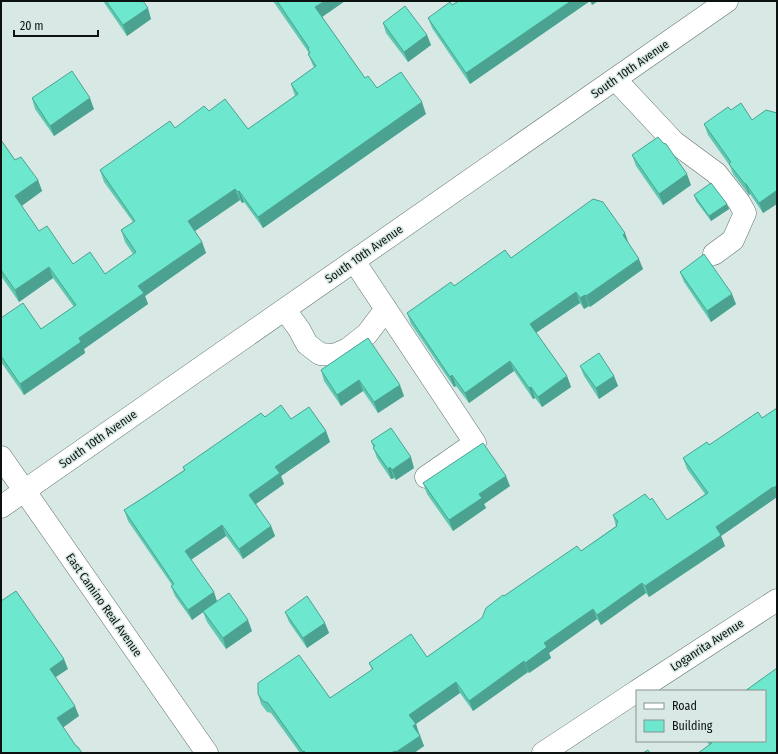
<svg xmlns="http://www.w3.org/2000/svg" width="778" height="754" viewBox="0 0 778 754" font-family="'Fira Sans Condensed',sans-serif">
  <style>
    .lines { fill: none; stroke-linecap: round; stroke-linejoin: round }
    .minor-casing { stroke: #61716d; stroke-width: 23 }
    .minor { stroke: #fff; stroke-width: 22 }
    .wall { fill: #5ec8b1 }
    .shaded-wall { fill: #4ca290 }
    .building { fill: #6de8ce; stroke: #4ca290 }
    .labels { text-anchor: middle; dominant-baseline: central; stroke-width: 3; stroke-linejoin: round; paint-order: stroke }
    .street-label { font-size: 12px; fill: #0c1210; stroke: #d8e9e5 }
  </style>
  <rect width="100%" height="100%" fill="#d8e9e5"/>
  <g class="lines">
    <g class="minor-casing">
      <path id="minor" d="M615,79L674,142L716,173L739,202L745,213L733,240L714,254
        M354,261L475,443L426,477
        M285,310L299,329L307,344L320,354L334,355L348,349L367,334L386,309
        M1,457L207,753
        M1,507L727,1
        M637,691L777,600
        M543,753L637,691"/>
    </g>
    <use href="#minor" class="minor"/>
  </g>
  <path class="wall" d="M103,1H143L151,19L127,36Z
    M273,1H345L322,17L365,78L377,88L426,114L263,228L244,202L242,203L240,200L195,231L202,242L206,253L145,296L148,304L84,349L85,353L24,395L1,362V318L41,329L74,307L53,278L19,302L1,276V140L15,160L38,180L42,191L21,206L39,231L73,264L105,274L133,254L125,242L121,230L133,222L104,182L100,170L175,128L209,111L248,129L295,96L291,84L314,68L308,54L309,53Z
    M459,1H598L592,5L590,1L470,84L432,28L428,18L452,5Z
    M383,23L427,35L431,45L408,62L386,33Z
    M32,98L94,109L54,136L35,109Z
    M731,110L752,120L777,113V204L763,213L750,194L749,195L733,174L730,166L708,135L704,124Z
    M632,155L691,185L663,205L636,166Z
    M694,195L729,209L711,221L696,201Z
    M629,244L643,269L590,307L589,306L584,309L580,303L536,333L567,376L571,387L542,407L535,398L533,399L514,371L469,403L456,386L454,387L411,324L407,313L454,286L511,258Z
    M680,272L736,304L711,322L684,282Z
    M368,338L404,396L378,413L363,391L341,406L324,381L321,370Z
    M580,366L614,376L618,386L599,399L584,376Z
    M777,408V497L721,536L725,546L649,597L646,593L601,625L597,619L549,653L551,658L529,673L528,672L473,711L460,693L416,724L424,746L414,753H300L271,713L267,712L261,704L258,694L330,698L372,670L369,663L427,657L482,618L504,596L581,551L616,526L613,515L650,500L667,520L705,494L687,469L683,458L762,418Z
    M265,417L291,419L326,431L330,442L281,476L284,484L256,504L271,526L275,536L243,559L226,536L191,560L214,592L217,601L252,631L226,649L207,622L203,612L192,620L175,596L171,586L172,585L128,521L124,510L146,496L184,470L183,467Z
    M371,441L414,468L396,480L394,478L391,479L377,458Z
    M423,483L510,486L484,504L486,508L453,531L427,494Z
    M285,612L325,623L329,633L307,648L289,622Z
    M707,741H765L777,753L709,745Z"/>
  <path class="shaded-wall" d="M325,1H345L319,19L315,7Z
    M571,1H590L470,84L466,73Z
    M591,1H598L592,5Z
    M148,8L151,19L127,36L123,25Z
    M427,35L431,45L408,62L404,52Z
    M90,98L94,109L54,136L50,126Z
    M422,102L426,114L263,228L258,217Z
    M687,174L691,185L663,205L659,194Z
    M38,180L42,191L19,208L15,196Z
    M745,184H746L750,194L749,195Z
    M235,189L240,200L192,233L188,221Z
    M239,191L244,202L242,203L238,192Z
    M776,191L777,193V204L763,213L759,203Z
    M727,204L729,209L711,221L709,216Z
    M625,233L629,244L623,235Z
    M202,242L206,253L145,296L148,304L84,349L85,353L24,395L20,384L138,286Z
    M639,259L643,269L590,307L586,296Z
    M49,267L53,278L19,302L15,290Z
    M576,292L580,303L534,334L530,324Z
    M732,294L736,304L711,322L707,311Z
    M585,295L589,306L584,309L580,298Z
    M510,361L514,371L469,403L465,393Z
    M452,375L456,386L454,387L450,377Z
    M567,376L571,387L542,407L538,397Z
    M614,376L618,386L599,399L596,388Z
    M359,380L363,391L341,406L337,395Z
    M400,385L404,396L378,413L374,402Z
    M531,387L535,398L533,399L529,388Z
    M326,431L330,442L281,476L284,484L253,506L249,495L275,467Z
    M411,457L414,468L396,480L392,470Z
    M390,467L394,478L391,479L388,469Z
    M506,476L510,486L484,504L486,508L453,531L449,520L479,494Z
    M777,485V497L774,488Z
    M773,487L777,497L721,536L725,546L649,597L645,586L716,527Z
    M222,525L226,536L189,561L185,551Z
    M271,526L275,536L243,559L239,549Z
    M642,583L646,593L601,625L597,615Z
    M214,592L217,602L192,620L188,610Z
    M593,609L597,619L549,653L551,658L529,673L525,663L544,643Z
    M248,620L252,631L226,649L223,638Z
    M325,623L329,633L307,648L303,638Z
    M64,659L68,669L53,679L50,669Z
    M524,661L528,672L473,711L469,701Z
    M456,682L460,693L416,724L419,735L417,736L409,715Z
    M75,706L79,716L61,729L57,718Z
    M420,736L424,746L414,753H396V752Z"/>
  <path class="building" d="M106,1H143L148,8L123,25Z
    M277,1H325L315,7L365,78L368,76L377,88L401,72L422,102L258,217L239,191L238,192L235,189L188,221L202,242L138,286L144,293L79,338L81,342L20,384L1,356V318L23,303L41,329L76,305L49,267L15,290L1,270V140L15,160L21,157L38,180L15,196L39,231L47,226L73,264L90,252L105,274L136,252L121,230L135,221L100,170L170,121L175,128L204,106L209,111L225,99L248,129L298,94L291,84L316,66L308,54L310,53L308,49L309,48Z
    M459,1H571L466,73L428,18L450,2L452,5Z
    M405,6L427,35L404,52L383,23Z
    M72,71L90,98L50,126L32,98Z
    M741,103L752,120L766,110L777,113V191H776L759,203L746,184H745L729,164L731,162L704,124L728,107L731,110Z
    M658,137L663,143L666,144L687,174L659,194L632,155Z
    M711,183L727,204L709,216L694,195Z
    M593,199L603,202L625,233L623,235L639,259L586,296L585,295L580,298L576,292L530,324L567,376L538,397L531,387L529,388L510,361L465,393L452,375L450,377L407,313L451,282L454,286L505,250L511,258Z
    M704,254L732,294L707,311L680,272Z
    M368,338L400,385L374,402L359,380L337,395L321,370Z
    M599,353L614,376L596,388L580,366Z
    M281,405L291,419L309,407L326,431L275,467L280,473L249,495L271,526L239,549L222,525L185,551L214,592L188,610L171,586L174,584L124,510L146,496L185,470L183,467L261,413L265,417Z
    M777,408V485L774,488L773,487L716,527L721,535L645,586L642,583L597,615L593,609L544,643L547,647L525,663L524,661L469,701L456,682L409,715L416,724L413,726L420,736L396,752L395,751L391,753H306L304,751L303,752L268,703L263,701L258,694V683L299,655L330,698L373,669L369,663L411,634L427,657L482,618L486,608L503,595L504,596L577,546L581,551L617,526L616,524L618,522L613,515L645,494L650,500L652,498L667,520L708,493L683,458L707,442L709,445L758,412L762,418Z
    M391,428L411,457L392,470L390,467L388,469L373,448L375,446L371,441Z
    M483,443L506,476L479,494L482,498L449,520L423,483Z
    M16,591L64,659L50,669L75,706L57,718L76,746L78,747L82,753H1V601Z
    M229,593L248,620L223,638L203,611Z
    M307,596L325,623L303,638L285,612Z
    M777,668V753L775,752L774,753H698L712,743L710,741H765V691H745Z
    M648,750L650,753H643Z"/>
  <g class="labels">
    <g class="street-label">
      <text transform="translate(630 69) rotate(-35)">South 10th Avenue</text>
      <text transform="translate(364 254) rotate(-35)">South 10th Avenue</text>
      <text transform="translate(98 439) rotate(-35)">South 10th Avenue</text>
      <text transform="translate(104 605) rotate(55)">East Camino Real Avenue</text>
      <text transform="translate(707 645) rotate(-33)">Loganrita Avenue</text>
    </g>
  </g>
  <rect width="778" height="754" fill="none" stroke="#0c1210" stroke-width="4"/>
  <rect x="636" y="690" width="130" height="52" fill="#d8e9e5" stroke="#869390"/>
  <rect x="644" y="703" width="20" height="6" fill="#ffffff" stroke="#869390"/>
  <text x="672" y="710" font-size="12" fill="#0c1210">Road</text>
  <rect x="644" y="720" width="20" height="12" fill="#6de8ce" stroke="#869390"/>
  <text x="672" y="730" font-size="12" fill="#0c1210">Building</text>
  <path d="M14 30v6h84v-6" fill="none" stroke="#0c1210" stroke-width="2"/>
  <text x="20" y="30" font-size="12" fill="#0c1210" stroke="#d8e9e5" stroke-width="3" paint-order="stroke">20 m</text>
</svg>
